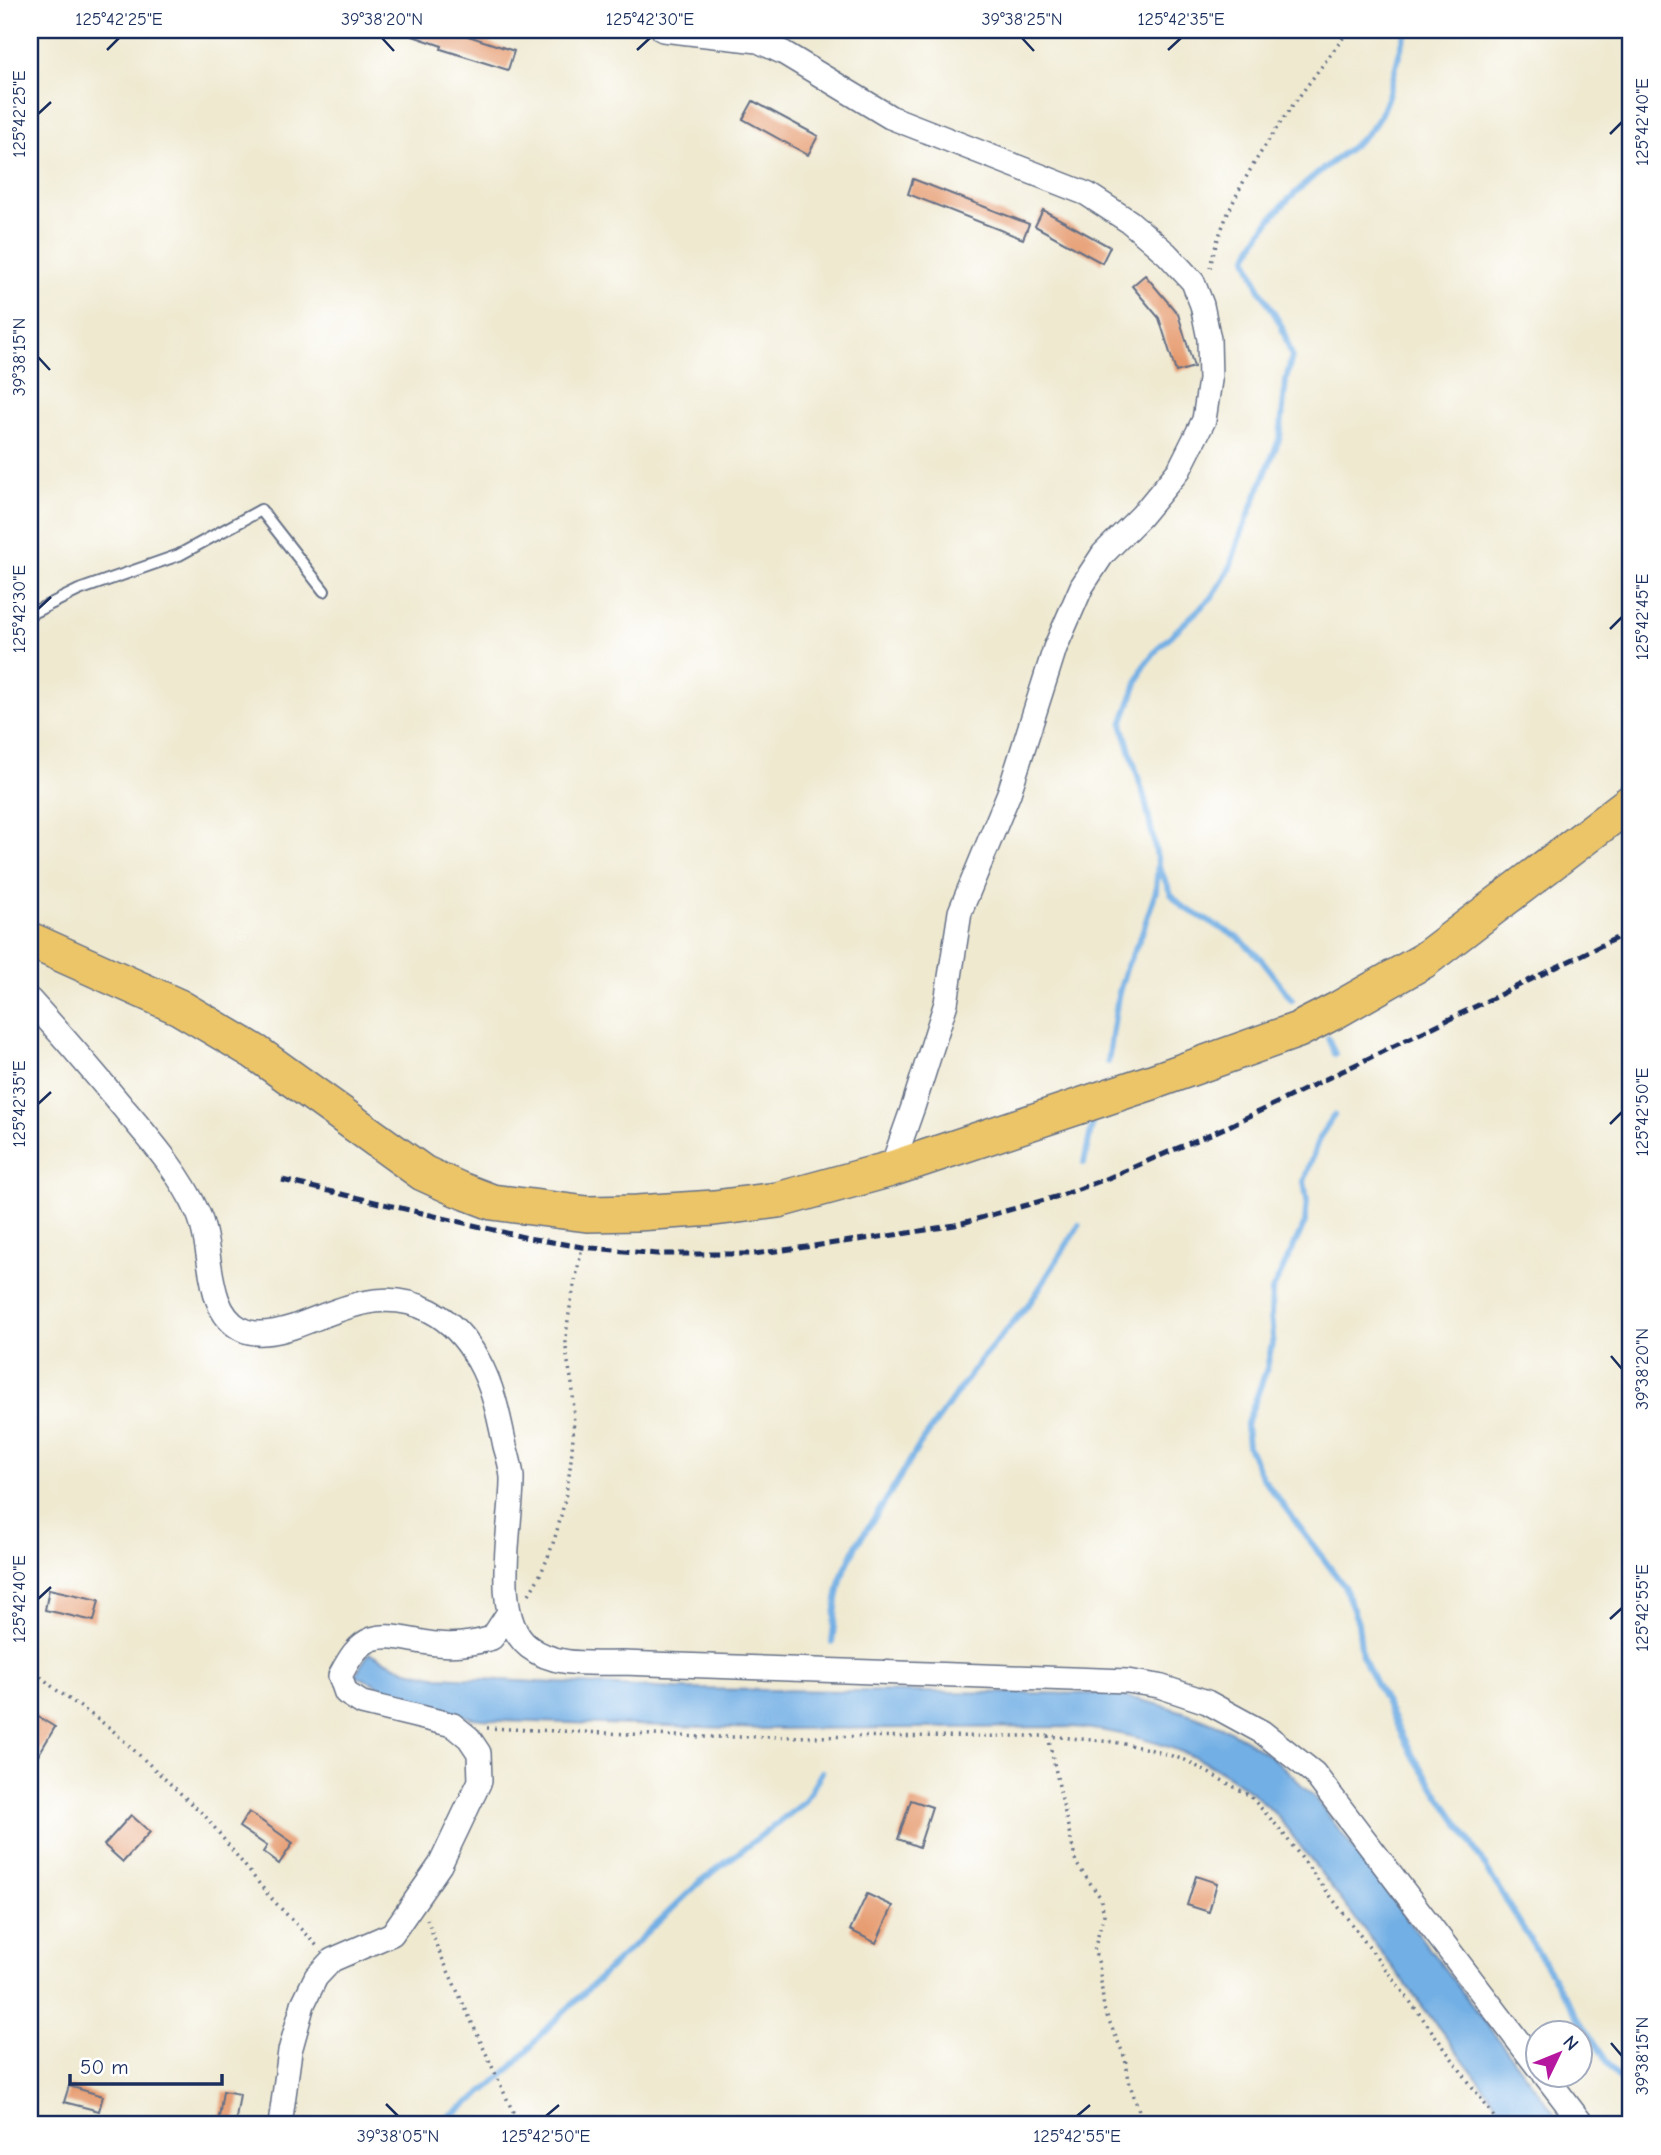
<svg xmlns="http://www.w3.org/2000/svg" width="1661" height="2155" viewBox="0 0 1661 2155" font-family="'Comic Neue',sans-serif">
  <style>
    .water { fill: #72afe4; stroke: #466fa1; stroke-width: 2 }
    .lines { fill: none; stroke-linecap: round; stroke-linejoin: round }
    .stream { stroke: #72afe4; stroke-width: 6 }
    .building { fill: #e69b6f }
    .lane-casing { stroke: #657086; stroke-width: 14 }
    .street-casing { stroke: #657086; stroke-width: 26 }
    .primary-casing { stroke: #657086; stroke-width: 38 }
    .path { stroke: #657086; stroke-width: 3.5; stroke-dasharray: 2 5; stroke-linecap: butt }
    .lane { stroke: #fff; stroke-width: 10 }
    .street { stroke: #fff; stroke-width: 23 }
    .primary { stroke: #edc569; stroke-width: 35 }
    .rail { stroke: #1b2f5e; stroke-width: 5; stroke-dasharray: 10 5; stroke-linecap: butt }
    .ticks { fill: none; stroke: #1b2f5e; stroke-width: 2.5 }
    .neatline { fill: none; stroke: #1b2f5e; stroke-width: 2.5 }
    .ticks-label { font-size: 18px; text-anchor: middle; fill: #1b2f5e }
  </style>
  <rect width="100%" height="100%" fill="#fff"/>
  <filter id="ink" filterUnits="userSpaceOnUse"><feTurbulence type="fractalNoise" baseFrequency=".0143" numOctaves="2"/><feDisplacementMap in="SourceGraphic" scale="14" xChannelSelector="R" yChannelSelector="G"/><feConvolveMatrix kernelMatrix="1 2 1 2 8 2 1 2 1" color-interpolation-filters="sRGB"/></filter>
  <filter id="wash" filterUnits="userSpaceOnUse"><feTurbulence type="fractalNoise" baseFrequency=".00686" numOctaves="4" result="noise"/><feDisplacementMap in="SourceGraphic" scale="28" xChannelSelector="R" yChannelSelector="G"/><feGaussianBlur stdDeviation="1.57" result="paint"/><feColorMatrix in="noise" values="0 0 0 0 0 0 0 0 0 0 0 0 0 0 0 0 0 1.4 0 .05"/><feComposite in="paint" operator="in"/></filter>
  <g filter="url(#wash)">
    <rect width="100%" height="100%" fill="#efe9d0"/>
    <path class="water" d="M369,1653L407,1670L438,1677L677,1689L1109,1694C1169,1704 1227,1722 1275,1760C1289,1771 1302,1786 1315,1798L1563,2125H1513L1278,1817C1224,1759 1153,1735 1074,1727L765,1729L502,1721L473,1718L446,1712L421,1704L355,1675Z"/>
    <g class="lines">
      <path class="stream" d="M1159,866L1171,894L1183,907L1239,938L1260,958L1292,1000
        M1328,1038L1335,1054
        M1108,1062L1118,996L1126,968L1141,936L1156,891L1158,862L1145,800L1122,724L1143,667L1159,647L1213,596L1229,570L1239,539L1280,437L1286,380L1292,356L1281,325L1259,288L1247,258C1263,220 1296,190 1328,165C1342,154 1367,137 1376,122C1393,95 1395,59 1407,30
        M1334,1115L1319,1138L1304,1181L1307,1200L1305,1223L1272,1291L1271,1316L1273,1338L1267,1368L1246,1426L1248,1446L1262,1477L1344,1586L1358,1623L1362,1656L1411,1753L1469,1840L1577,2016L1631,2097
        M1084,1163L1092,1125
        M832,1643L837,1599L842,1575L857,1544L883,1505L919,1446L980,1361L1032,1300L1079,1225
        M435,2125C475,2101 514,2070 542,2033L700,1882L804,1803L822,1772"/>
    </g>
    <g id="blocks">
      <path class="building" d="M405,30H450L514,51L508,70L441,49L442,46L404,33Z
        M753,101L818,136L808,155L743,119Z
        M913,179L1029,224L1023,239L908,194Z
        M1043,210L1110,247L1102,263L1035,226Z
        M1145,275L1178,314L1194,367L1176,372L1159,318L1132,286Z
        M49,1589L99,1600L94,1621L45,1610Z
        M30,1712L55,1727L30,1769Z
        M911,1800L932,1807L919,1847L898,1839Z
        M249,1812L293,1843L279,1864L263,1852L267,1846L239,1827Z
        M131,1815L150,1832L123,1862L104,1845Z
        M1196,1876L1217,1883L1209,1912L1187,1905Z
        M867,1894L893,1906L876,1943L850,1930Z
        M69,2086L103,2096L99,2111L64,2102Z
        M223,2091L240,2094L235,2125L218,2124Z"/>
    </g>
  </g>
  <g filter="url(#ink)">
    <use href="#blocks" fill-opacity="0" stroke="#657086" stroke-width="2"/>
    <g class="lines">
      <g class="lane-casing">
        <path id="lane" d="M30,614L79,590L179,555L261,510L324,591"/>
      </g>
      <g class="street-casing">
        <path id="street" d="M663,30L758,41L784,53L890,117L1087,194L1130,222L1167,254L1193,282L1202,305L1209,339L1210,380L1204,420L1179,470L1141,516L1103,554L1082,586L1055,648L1009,793L960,912L946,1003L913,1107L891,1169
          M30,1000C61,1034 91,1069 121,1105C149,1138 180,1173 198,1213C214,1248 204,1310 241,1329C256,1337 277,1332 293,1327C316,1319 339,1308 363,1303C413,1292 454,1316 478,1360C493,1386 499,1417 505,1446C508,1456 511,1467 512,1477C513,1522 489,1617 529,1647C555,1667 591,1663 622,1663L1127,1681L1159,1686L1207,1702L1262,1732L1314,1773L1538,2067
          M1544,2074L1583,2125
          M280,2125L290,2051L303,2004L316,1977L332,1960L392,1934L440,1865L480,1781L479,1753L469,1738L453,1725L362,1703L346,1693L340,1676C348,1661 356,1645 372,1639C392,1632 417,1643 437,1644C457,1646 473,1644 492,1638L509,1612"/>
      </g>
      <g class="primary-casing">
        <path id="primary" d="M30,940L179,1007L255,1052L423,1173L458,1189L492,1202L587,1214L637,1213L714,1208L778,1200L891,1169L1155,1081L1298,1030L1337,1010L1423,961L1631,802"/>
      </g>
      <path class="path" d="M1210,268C1228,182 1298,99 1349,30
        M529,1594C563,1543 577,1453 573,1393C572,1376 565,1357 566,1340C568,1306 578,1273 583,1240
        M30,1667L55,1689L110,1728L206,1817L269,1896L318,1947
        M487,1728L701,1737L1048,1736L1114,1742L1149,1749L1185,1760L1249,1795L1279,1828L1421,2016L1500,2125
        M1048,1736L1076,1863L1100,1897L1104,1914L1094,1950L1099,1964L1104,2009L1125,2058L1130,2085L1144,2125
        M427,1919L437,1947L519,2125"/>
      <use href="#lane" class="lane"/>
      <use href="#street" class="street"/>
      <use href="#primary" class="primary"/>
      <path class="rail" d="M282,1180L528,1238L582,1247L657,1254H754L902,1234L955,1225L1059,1196L1106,1179L1229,1126L1631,931"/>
    </g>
  </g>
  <path class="ticks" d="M382,38L394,51M1022,38L1034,51M107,50L119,38M637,50L650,38M1168,50L1181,38M38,114L51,102M1610,134L1622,122M38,357L50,370M38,609L51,597M1610,629L1622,617M38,1104L51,1092M1610,1124L1622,1112M1611,1356L1622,1369M38,1599L51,1587M1610,1619L1622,1608M1611,2043L1622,2056M386,2104L398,2116M546,2116L559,2105M1077,2116L1090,2105"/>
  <rect width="1661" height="2155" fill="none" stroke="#fff" stroke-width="77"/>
  <g transform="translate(1559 2054) rotate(47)"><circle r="33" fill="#ffffff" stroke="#a4acbf" stroke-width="2"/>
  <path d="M0-5L12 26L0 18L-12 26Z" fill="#b5179e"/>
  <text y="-10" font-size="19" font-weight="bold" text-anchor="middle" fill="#1b2f5e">N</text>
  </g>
  <path d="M70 2074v10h152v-10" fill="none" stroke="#1b2f5e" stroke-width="3.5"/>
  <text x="80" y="2074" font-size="21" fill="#1b2f5e" stroke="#ffffff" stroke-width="5" paint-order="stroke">50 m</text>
  <rect x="38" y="38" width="1584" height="2078" class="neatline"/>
  <g class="ticks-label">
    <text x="119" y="25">125°42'25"E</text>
    <text x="382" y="25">39°38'20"N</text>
    <text x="650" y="25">125°42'30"E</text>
    <text x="1022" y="25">39°38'25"N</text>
    <text x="1181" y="25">125°42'35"E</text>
    <text transform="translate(19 114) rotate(-90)" y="6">125°42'25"E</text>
    <text transform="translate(1642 122) rotate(-90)" y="6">125°42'40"E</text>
    <text transform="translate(19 357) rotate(-90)" y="6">39°38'15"N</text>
    <text transform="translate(19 609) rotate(-90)" y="6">125°42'30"E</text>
    <text transform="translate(1642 617) rotate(-90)" y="6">125°42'45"E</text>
    <text transform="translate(19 1104) rotate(-90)" y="6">125°42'35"E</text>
    <text transform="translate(1642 1112) rotate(-90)" y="6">125°42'50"E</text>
    <text transform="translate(1642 1369) rotate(-90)" y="6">39°38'20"N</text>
    <text transform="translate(19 1599) rotate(-90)" y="6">125°42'40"E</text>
    <text transform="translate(1642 1608) rotate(-90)" y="6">125°42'55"E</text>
    <text transform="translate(1642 2056) rotate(-90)" y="6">39°38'15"N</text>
    <text x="398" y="2142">39°38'05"N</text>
    <text x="546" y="2142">125°42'50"E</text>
    <text x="1077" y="2142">125°42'55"E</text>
  </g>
</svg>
